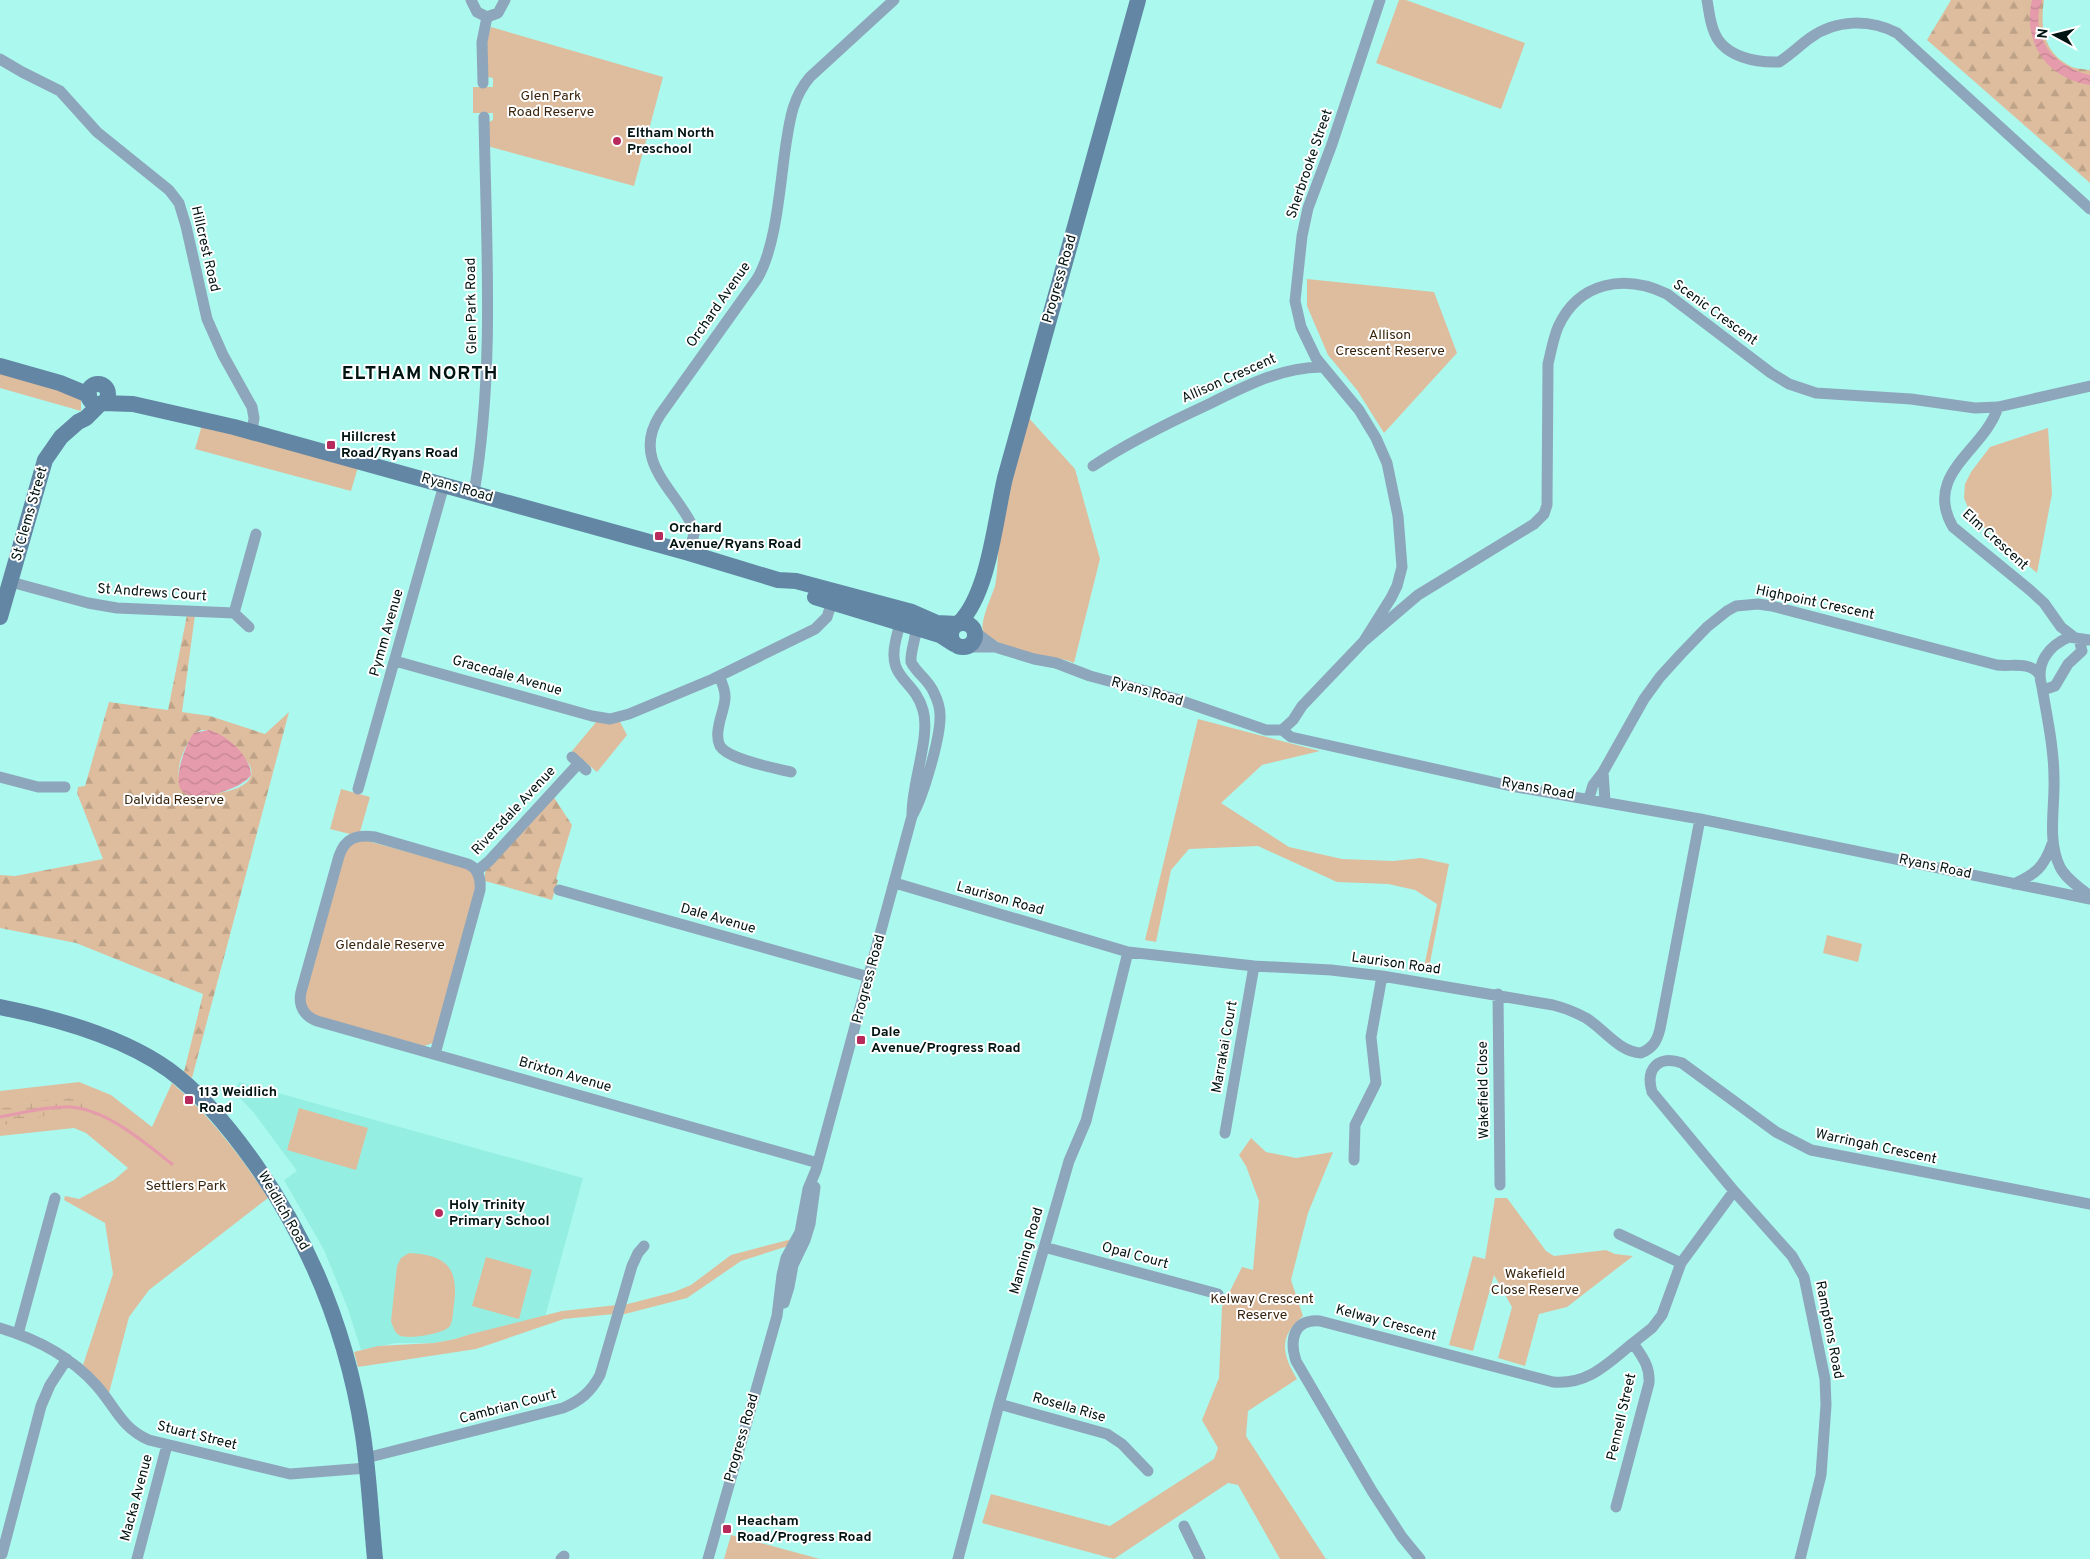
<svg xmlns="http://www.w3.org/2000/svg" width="2090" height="1559" viewBox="0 0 2090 1559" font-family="Overpass,sans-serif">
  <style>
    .built { fill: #95eee2 }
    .green { fill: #debd9e }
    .forest { fill: url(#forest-firs); fill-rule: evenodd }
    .wetland { fill: url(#wetland-marsh) }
    .water { fill: url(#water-waves) }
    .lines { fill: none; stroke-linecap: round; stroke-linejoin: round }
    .stream { stroke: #e59bab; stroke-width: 3 }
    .street { stroke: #8ea6bb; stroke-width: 11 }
    .secondary { stroke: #6286a4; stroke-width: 16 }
    .poi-dot { fill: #b82a5b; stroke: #fff; stroke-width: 2 }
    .labels { text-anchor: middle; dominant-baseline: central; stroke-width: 4; stroke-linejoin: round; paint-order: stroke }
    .park-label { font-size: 14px; fill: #39240d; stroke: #fff }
    .poi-label { font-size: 14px; font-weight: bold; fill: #001412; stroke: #fff; text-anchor: start }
    .street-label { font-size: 14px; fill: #001412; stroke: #fff }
    .district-label { font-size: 19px; font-weight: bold; letter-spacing: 1px; fill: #001412; stroke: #fff }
  </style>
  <defs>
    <pattern id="forest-firs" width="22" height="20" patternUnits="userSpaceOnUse" patternTransform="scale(1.25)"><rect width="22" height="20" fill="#debd9e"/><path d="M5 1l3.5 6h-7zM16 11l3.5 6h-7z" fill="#bda287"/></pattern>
    <pattern id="wetland-marsh" width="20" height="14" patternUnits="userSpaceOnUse" patternTransform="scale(1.25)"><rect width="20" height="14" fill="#debd9e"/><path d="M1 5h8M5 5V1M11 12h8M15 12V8" fill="none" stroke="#bda287"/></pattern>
    <pattern id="water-waves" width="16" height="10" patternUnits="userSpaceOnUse" patternTransform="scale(1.25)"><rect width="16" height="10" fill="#e59bab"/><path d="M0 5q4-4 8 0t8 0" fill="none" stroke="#c38592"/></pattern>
  </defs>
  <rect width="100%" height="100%" fill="#abf9ee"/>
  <path class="built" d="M239,1082L583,1178L545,1317L471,1334L455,1339L434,1343H396L361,1350L348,1309L324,1250L284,1180L297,1171L254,1113L235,1093Z"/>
  <path class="green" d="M1399,0H1406L1525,43L1501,109L1376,63Z
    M491,27L663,77L634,186L487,146L489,122L493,120V113H473V87H493V78L488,77L486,42Z
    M1307,279L1434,292L1457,353L1384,433L1357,390L1328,355L1307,306Z
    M0,372L70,392L81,399V411L0,388Z
    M1027,416L1075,469L1100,559L1074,663C1061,657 1049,658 1036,656C1024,653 992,642 984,633C978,625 992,596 995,586C998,572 997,558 999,544C1005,501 1017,459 1027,416Z
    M202,425L358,467L351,491L195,449Z
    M2048,428L2052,494L2037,573L1972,517L1964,498L1965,484L1971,472L1990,447Z
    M1198,719L1320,751L1262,765L1221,803L1289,847L1342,859L1393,861L1421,858L1449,864L1428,973L1423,972L1437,904L1415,890L1388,884L1337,882L1258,846L1189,849L1171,870L1156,942L1145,940Z
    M597,721L620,722L627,735L597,772L572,751Z
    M341,789L370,797L360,832L350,834L330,829Z
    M364,840L470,869L477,882L433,1043L424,1046L317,1017L306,1008L304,999L343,855L349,844Z
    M1827,935L1862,944L1858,962L1823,953Z
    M79,1082L111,1095L152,1127L172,1083C210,1116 241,1156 268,1198L149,1290L129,1317L109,1393L83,1365L113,1274L105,1223L64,1200L65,1196L79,1199L114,1180L128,1168L86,1133L74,1128L0,1136V1091Z
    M299,1108L368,1128L356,1170L287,1150Z
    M1251,1138L1266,1152L1296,1158L1333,1152L1308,1213L1291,1280L1303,1316C1278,1337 1282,1354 1297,1379L1248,1411L1246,1436L1326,1559H1280L1238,1485L1228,1483L1114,1559L982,1523L991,1494L1110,1526L1214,1459L1218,1448L1202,1420L1219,1378L1222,1307L1242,1267L1253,1270L1259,1201L1246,1166L1239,1155Z
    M1495,1198H1507L1546,1251L1554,1256L1606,1250L1615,1254L1633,1256L1567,1307L1539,1314L1525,1366L1498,1358L1512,1307L1494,1275L1473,1351L1449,1345L1473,1256L1485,1259Z
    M792,1239L788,1246L741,1261L687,1298L621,1315L624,1305L674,1292L691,1285L731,1255Z
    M409,1253C445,1255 459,1266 454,1304C453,1310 453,1321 450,1326C444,1334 410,1339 401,1336C395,1334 393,1327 391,1321L397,1266L401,1258Z
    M486,1257L532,1270L519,1319L472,1306Z
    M617,1305L614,1314L564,1319L476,1349L358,1367L354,1352L378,1346L434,1343L455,1339L471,1334L562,1311Z
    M731,1535L820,1559H724Z"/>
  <path class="forest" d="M1951,0H2044C2040,27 2043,52 2070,66C2075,69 2084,69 2090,70V183L1927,40Z
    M187,615H195L182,712L210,716L265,734L289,712L192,1078L184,1072L203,994L76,943L0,928V875L15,876L103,859L77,793L78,787L85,786L109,702L168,710ZM202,730H208C220,739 248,755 251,769C257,793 200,797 185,793C184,789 181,783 179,778C176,765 188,733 202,730Z
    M553,796L572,825L556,879L558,880L552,900L485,881V873L487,868Z"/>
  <path class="wetland" d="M73,1098C88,1100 96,1105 105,1117C91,1114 76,1110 62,1112C41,1115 22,1125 0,1125V1109L28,1102Z"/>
  <path class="water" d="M2032,0H2042C2028,37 2055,67 2090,75V85C2047,79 2022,42 2032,0Z
    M208,730C225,733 251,756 251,775C243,789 194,804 182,791C172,780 186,742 194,733Z"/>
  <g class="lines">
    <path class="stream" d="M0,1117C23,1113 46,1106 69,1107C105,1108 145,1143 172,1164"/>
    <path class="street" d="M471,0L477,12L487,17
      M1707,0C1709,11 1710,24 1715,34C1725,57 1757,63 1779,62C1790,55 1799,46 1810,38C1836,19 1870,19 1897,33L2090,209
      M487,17L498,13L505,0
      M0,59L22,72L60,91L97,132L169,190L179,203L186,226L207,319L223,355L252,407L254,418L252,432
      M483,83L482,42L487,17
      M1998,407C1985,450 1922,474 1953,527L2031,591L2044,603L2061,627L2074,637
      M1093,466C1129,442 1168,423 1207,405C1246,386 1278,368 1322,367
      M474,493C495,369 486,242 484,117
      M689,553L694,534L692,525C673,487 631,460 660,415L757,279C777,246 780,182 786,144C790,118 793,97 810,77L894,0
      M11,582L88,603L117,608L234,613L249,627
      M234,613L256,534
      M905,619C899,624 898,631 896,639C886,680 914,678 923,710C931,737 911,784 912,816
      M975,632L995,647
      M2079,639L2082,651L2068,664L2055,686L2046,689L2042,687C2035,664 2048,646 2069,637L2090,640
      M1364,641L1418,595L1534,524L1544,514L1547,505L1548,364C1551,352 1553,339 1558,327C1579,281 1625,274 1667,294L1771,373L1789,384L1816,393L1911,399L1975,408L1998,407L2090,386
      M965,647H995L1034,659L1056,663L1090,676L1176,699L1266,730H1282L1291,737L1511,786L1700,819L2090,899
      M395,661L592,716L610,719L629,714L713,679L815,629L827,617L834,596
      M719,676C728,695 726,700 720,720C718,729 716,738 720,746C729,760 775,768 791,772
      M2042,687C2047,717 2054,748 2054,779C2055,807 2047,841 2060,867C2066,879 2080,888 2090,896
      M1282,730L1293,720L1302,706L1364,641L1391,598L1397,586L1402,567L1398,516L1387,463L1376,438L1359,410L1316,358L1301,327L1295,301L1302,236L1308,208L1332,144L1380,0
      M572,757L586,770
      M1603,772L1605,801
      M0,777L38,787H65
      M358,789L444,485
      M1589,798L1593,785L1603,772L1644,699L1660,677L1680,655L1707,627L1727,611L1736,606L1758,604L1772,606L1997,665C2011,667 2029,661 2039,674
      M477,871L489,861L579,763
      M895,883L1128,952L1254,966L1331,970L1382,976L1553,1005C1565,1008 1575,1012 1586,1018C1604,1029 1619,1052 1641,1053C1653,1048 1657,1041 1660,1029L1700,819
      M2014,884C2036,874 2044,867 2052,844
      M559,890L869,977
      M1498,994L1500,1185
      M435,1054L480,890C481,879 479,869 468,864L375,837C357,834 345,838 339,856L301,992C298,1006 304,1016 317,1021L818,1163
      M1225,1133L1254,966
      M1354,1160L1355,1125L1376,1083L1371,1037L1382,976
      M1619,1234L1681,1263
      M1044,1247L1218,1294
      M784,1303L789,1287L793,1265L805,1240L810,1224L815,1187
      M0,1328C37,1339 70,1356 96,1385C115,1406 121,1428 149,1440L290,1474L367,1468
      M18,1334L55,1198
      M999,1404L1107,1434L1122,1444L1148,1471
      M366,1458L563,1408C580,1401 591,1392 600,1375L632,1266L638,1253L644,1246
      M1616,1507L1649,1383C1650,1365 1642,1357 1633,1343L1652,1328L1662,1315L1681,1263L1734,1191
      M1184,1526L1200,1559
      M2,1554L41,1406L50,1385L67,1359
      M137,1559L167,1445
      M561,1559L564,1556
      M708,1559L777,1316L782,1275L786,1258L800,1232L808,1189L816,1170L912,816C923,798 941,736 940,715C940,708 937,699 934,693C929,680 917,674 911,662C910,648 919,634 915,621
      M958,1559L999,1404L1069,1161L1086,1121L1128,952
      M1420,1559L1402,1537L1372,1491L1296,1361C1289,1339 1294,1319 1320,1321L1553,1382C1588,1385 1607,1364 1633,1343
      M1800,1559L1821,1475L1826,1405L1825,1379L1804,1277L1792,1256L1734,1191L1652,1092C1645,1068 1659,1055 1682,1063L1776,1132L1811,1150L2090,1204"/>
    <path class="secondary" d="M0,366L60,383L89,395
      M88 394a10 10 0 1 1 20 0a10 10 0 1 1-20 0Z
      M102,403L133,404L234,427L689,553L778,580L796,581L912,612L937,623L957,624
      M815,597L940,635L954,644
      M0,617L45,460L61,437L78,422L86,418L100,404
      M951 635a12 12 0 1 1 24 0a12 12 0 1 1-24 0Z
      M959,623C989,593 995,520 1005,478L1138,0
      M0,1007C55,1018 123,1037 169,1070C203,1095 231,1130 255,1164C312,1245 348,1338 363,1435C369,1476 371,1518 375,1559"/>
  </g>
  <g class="poi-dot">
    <circle cx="617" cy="141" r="5"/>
    <rect x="326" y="440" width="10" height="10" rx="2.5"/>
    <rect x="654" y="531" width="10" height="10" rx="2.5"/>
    <rect x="856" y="1035" width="10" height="10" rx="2.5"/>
    <rect x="184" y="1095" width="10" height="10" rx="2.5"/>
    <circle cx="439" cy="1213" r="5"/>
    <rect x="722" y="1524" width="10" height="10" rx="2.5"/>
  </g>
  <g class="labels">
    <g class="park-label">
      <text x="551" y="96">Glen Park<tspan x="551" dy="16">Road Reserve</tspan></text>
      <text x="1390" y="335">Allison<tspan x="1390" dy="16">Crescent Reserve</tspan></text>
      <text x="174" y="800">Dalvida Reserve</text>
      <text x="390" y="945">Glendale Reserve</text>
      <text x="186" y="1186">Settlers Park</text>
      <text x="1535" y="1274">Wakefield<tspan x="1535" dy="16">Close Reserve</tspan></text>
      <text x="1262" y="1299">Kelway Crescent<tspan x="1262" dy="16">Reserve</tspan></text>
    </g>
    <g class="poi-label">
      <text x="627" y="133">Eltham North<tspan x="627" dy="16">Preschool</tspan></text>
      <text x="341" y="437">Hillcrest<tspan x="341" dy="16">Road/Ryans Road</tspan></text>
      <text x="669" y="528">Orchard<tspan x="669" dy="16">Avenue/Ryans Road</tspan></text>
      <text x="871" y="1032">Dale<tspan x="871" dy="16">Avenue/Progress Road</tspan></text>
      <text x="199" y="1092">113 Weidlich<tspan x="199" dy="16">Road</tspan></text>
      <text x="449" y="1205">Holy Trinity<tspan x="449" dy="16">Primary School</tspan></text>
      <text x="737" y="1521">Heacham<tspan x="737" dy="16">Road/Progress Road</tspan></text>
    </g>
    <g class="street-label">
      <text transform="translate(1310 164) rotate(-71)">Sherbrooke Street</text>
      <text transform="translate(205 249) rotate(77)">Hillcrest Road</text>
      <text transform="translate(1060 279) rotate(-74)">Progress Road</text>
      <text transform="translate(719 305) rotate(-55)">Orchard Avenue</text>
      <text transform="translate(472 306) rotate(-91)">Glen Park Road</text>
      <text transform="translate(1715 313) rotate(36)">Scenic Crescent</text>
      <text transform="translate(1229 379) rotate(-24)">Allison Crescent</text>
      <text transform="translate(457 488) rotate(16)">Ryans Road</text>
      <text transform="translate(30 514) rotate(-74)">St Clems Street</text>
      <text transform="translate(1995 540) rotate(42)">Elm Crescent</text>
      <text transform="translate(152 593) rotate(4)">St Andrews Court</text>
      <text transform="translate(1815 603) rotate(12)">Highpoint Crescent</text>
      <text transform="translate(387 633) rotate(-74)">Pymm Avenue</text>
      <text transform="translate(507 676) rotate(16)">Gracedale Avenue</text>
      <text transform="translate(1147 692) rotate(16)">Ryans Road</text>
      <text transform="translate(1538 789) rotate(10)">Ryans Road</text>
      <text transform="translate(514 811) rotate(-47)">Riversdale Avenue</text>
      <text transform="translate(1935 867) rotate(12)">Ryans Road</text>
      <text transform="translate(1000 899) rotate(16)">Laurison Road</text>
      <text transform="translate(718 919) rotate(16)">Dale Avenue</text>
      <text transform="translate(1396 964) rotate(8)">Laurison Road</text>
      <text transform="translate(869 979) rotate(-75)">Progress Road</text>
      <text transform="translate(1225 1047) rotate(-80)">Marrakai Court</text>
      <text transform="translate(565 1075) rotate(16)">Brixton Avenue</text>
      <text transform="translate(1484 1090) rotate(-91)">Wakefield Close</text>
      <text transform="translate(1876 1147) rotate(12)">Warringah Crescent</text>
      <text transform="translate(283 1211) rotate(60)">Weidlich Road</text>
      <text transform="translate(1027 1251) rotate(-74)">Manning Road</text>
      <text transform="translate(1135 1256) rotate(15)">Opal Court</text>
      <text transform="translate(1386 1323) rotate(15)">Kelway Crescent</text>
      <text transform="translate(1829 1330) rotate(79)">Ramptons Road</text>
      <text transform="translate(508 1407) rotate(-15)">Cambrian Court</text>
      <text transform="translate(1069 1408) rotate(16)">Rosella Rise</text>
      <text transform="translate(1622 1417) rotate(-77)">Pennell Street</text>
      <text transform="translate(197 1436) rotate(14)">Stuart Street</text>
      <text transform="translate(742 1438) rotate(-74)">Progress Road</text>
      <text transform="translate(137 1498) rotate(-75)">Macka Avenue</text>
    </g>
    <g class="district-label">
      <text x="420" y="374">ELTHAM NORTH</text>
    </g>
  </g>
  <g transform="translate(2055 35) rotate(277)" stroke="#ffffff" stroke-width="4" paint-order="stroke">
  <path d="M0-4L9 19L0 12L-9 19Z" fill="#001412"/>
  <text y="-8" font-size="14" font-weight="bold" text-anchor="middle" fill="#001412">N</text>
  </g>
</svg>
